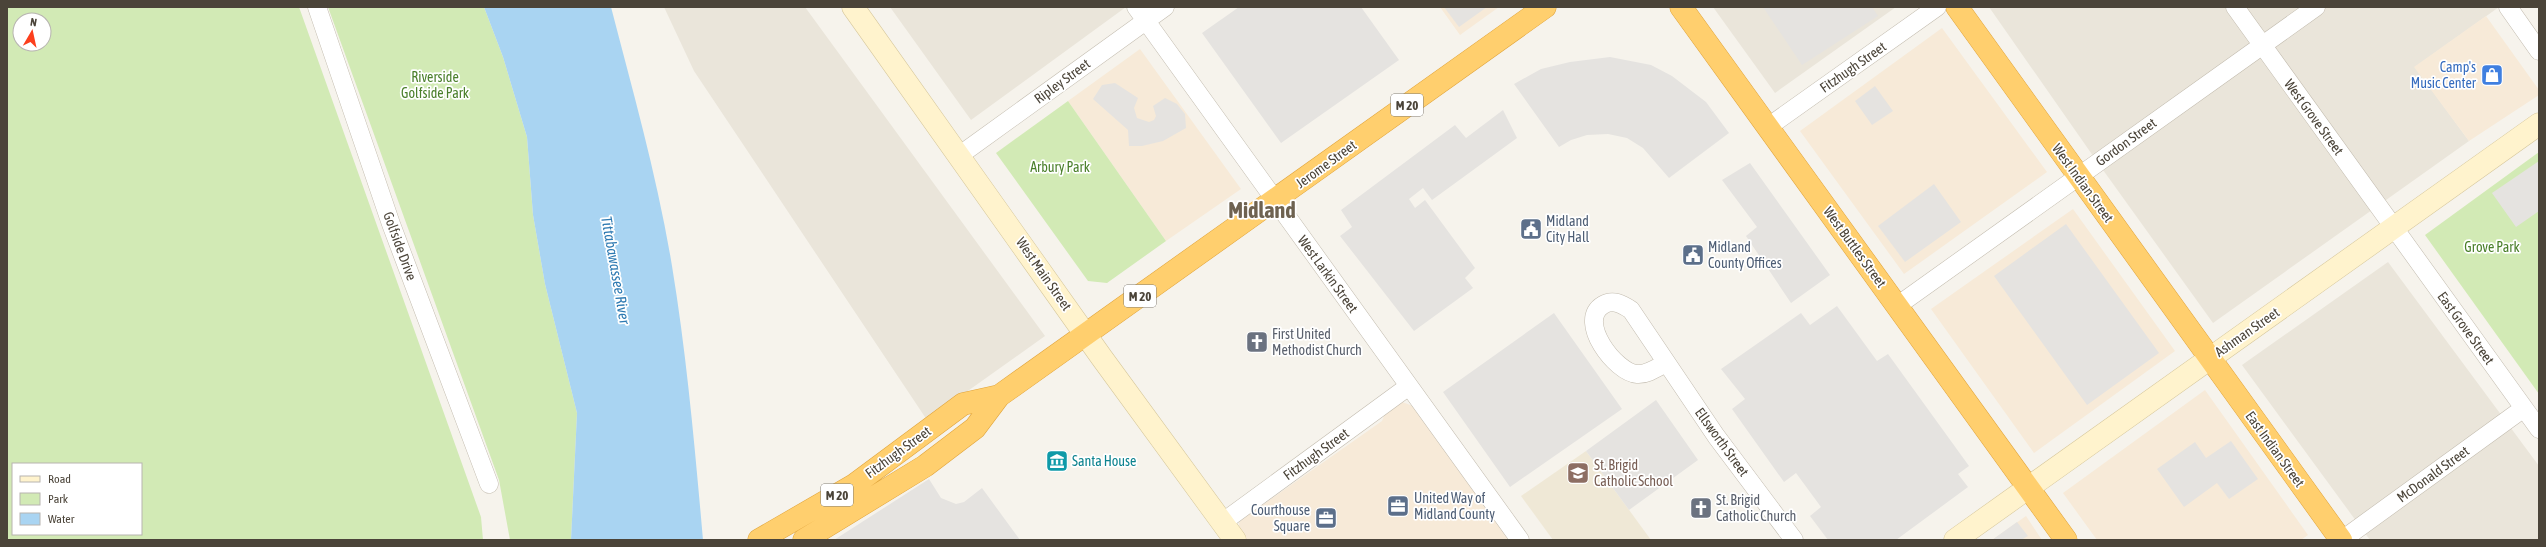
<svg xmlns="http://www.w3.org/2000/svg" width="2546" height="547" viewBox="0 0 2546 547" font-family="'Asap Condensed',sans-serif">
  <style>
    .residential { fill: #eae5da }
    .commercial { fill: #f7ead8 }
    .education { fill: #efe8d6 }
    .green { fill: #d2eab5; fill-rule: evenodd }
    .parking { fill: #e5e3e0 }
    .water { fill: #a9d4f2 }
    .lines { fill: none; stroke-linecap: round; stroke-linejoin: round }
    .street-casing { stroke: #c2bbae; stroke-width: 19 }
    .secondary-casing { stroke: #d6c79b; stroke-width: 23 }
    .highway-casing { stroke: #e0a43c; stroke-width: 23 }
    .street { stroke: #fff; stroke-width: 18 }
    .secondary { stroke: #fff3cd; stroke-width: 22 }
    .highway { stroke: #ffcf6e; stroke-width: 22 }
    .labels { text-anchor: middle; dominant-baseline: central; stroke-width: 3.5; stroke-linejoin: round; paint-order: stroke }
    .shield { fill: #fff; stroke: #817c74; stroke-width: 1 }
    .shield-label { font-size: 13px; font-weight: bold; fill: #4b4439 }
    .street-label { font-size: 14px; fill: #4b4439; stroke: #fff }
    .shop-label { font-size: 14px; fill: #366cbe; stroke: #fff; text-anchor: end }
    .park-label { font-size: 14px; fill: #4a7f2a; stroke: #fff }
    .service-label { font-size: 14px; fill: #4e5e75; stroke: #fff; text-anchor: start }
    .worship-label { font-size: 14px; fill: #5b616d; stroke: #fff; text-anchor: start }
    .culture-label { font-size: 14px; fill: #0d838f; stroke: #fff; text-anchor: start }
    .education-label { font-size: 14px; fill: #785e54; stroke: #fff; text-anchor: start }
    .water-label { font-size: 15px; font-style: italic; fill: #2e7ab2; stroke: #fff }
    .town-label { font-size: 22px; font-weight: bold; fill: #6e6250; stroke: #fff }
  </style>
  <rect width="100%" height="100%" fill="#f6f3ec"/>
  <path class="residential" d="M664,7H805L1045,336L927,420L694,71Z
    M890,7H1126L971,120Z
    M1713,7H1896L1775,93Z
    M1989,7H2499L2415,67L2469,141L2213,323L2098,163Z
    M2388,262L2539,466V540H2370L2242,365Z"/>
  <path class="commercial" d="M1440,7H1499L1460,35Z
    M2486,16L2539,90V95L2469,141L2414,67Z
    M1942,28L2047,172L1904,274L1800,131Z
    M1140,49L1241,189L1166,241L1068,101Z
    M2073,209L2175,351L2034,453L1931,309Z
    M2205,390L2308,535L2301,540H2097L2063,493Z
    M1402,402L1413,406L1511,540H1245L1239,529V523L1241,516L1252,505L1261,506L1382,421L1387,409Z
    M2026,516L2042,540H1992Z"/>
  <path class="education" d="M1586,451L1651,540H1553L1521,496Z"/>
  <path class="green" d="M7,7H299L481,517L483,540H7ZM20,20H44V44H20ZM13,464H141V534H13Z
    M328,7H484L503,57L527,137L533,215L545,284L577,413L571,540H510L499,480Z
    M1068,101L1166,241L1107,283L1088,281L996,153Z
    M2539,152V394L2425,235Z"/>
  <path class="parking" d="M1239,7H1361L1399,60L1281,143L1202,33Z
    M1444,7H1487L1459,27Z
    M1763,7H1872L1878,16L1802,65Z
    M1610,57L1651,65L1672,76L1706,102L1729,133L1669,178L1643,148L1627,138L1608,134L1587,135L1571,140L1559,147L1514,84L1541,69L1570,62Z
    M1115,83L1138,98L1134,108L1137,118L1149,122L1154,120L1156,116L1153,106L1165,98L1177,104L1185,114L1186,128L1163,141L1142,146H1129L1128,130L1093,99L1102,85Z
    M1875,86L1893,111L1872,125L1855,101Z
    M1503,110L1517,138L1432,200L1423,188L1409,199L1415,208L1425,200L1475,268L1465,278L1473,288L1414,331L1340,236L1352,227L1341,210L1455,125L1466,138Z
    M2539,161V211L2516,227L2492,193Z
    M1750,163L1830,275L1791,303L1746,236L1757,227L1722,180Z
    M1934,184L1961,222L1905,262L1878,226Z
    M2066,224L2159,353L2087,405L1994,276Z
    M1837,306L1877,361L1888,354L1969,466L1958,474L1968,487L1896,540H1828L1810,516L1821,507L1796,473L1784,482L1732,409L1745,399L1721,369L1801,313L1810,325Z
    M1554,313L1622,409L1510,487L1443,392Z
    M1656,400L1698,460L1629,510L1586,451Z
    M2231,441L2258,479L2229,499L2217,483L2184,507L2157,469L2195,442L2206,458Z
    M929,479L941,498L956,504L964,502L982,488L1020,540H834Z
    M2017,522L2028,536L2021,540H1992Z"/>
  <path class="water" d="M484,7H611C633,92 658,180 672,266C687,357 695,449 703,540H571L577,413L545,284L533,215L527,137L503,57Z"/>
  <g class="lines">
    <g class="street-casing">
      <path id="street" d="M317,7L391,224L489,484
        M1136,7L1520,540
        M2235,7L2539,429
        M2508,7L2539,51
        M1768,127L1937,7
        M960,155L1165,7
        M1897,306L2316,7
        M1666,363C1658,367 1647,375 1637,374C1616,373 1576,321 1603,305C1613,299 1622,304 1631,310L1716,436L1794,540
        M1223,522L1409,386
        M2342,540L2524,408"/>
    </g>
    <g class="secondary-casing">
      <path id="secondary" d="M853,7L1102,358L1235,540
        M1955,540L2539,124"/>
    </g>
    <g class="highway-casing">
      <path id="highway" d="M1681,7L2066,540
        M1957,7L2341,540
        M759,540L854,485L963,404L999,396
        M804,540L925,466L975,428L999,396L1545,7"/>
    </g>
    <use href="#street" class="street"/>
    <use href="#secondary" class="secondary"/>
    <use href="#highway" class="highway"/>
  </g>
  <defs>
    <g id="shop-square" transform="scale(1.15)"><rect x="-9" y="-9" width="18" height="18" rx="4" fill="#3f7fe0" stroke="#fff"/><path d="M-5-2.5h2.3a2.7 3.5 0 0 1 5.4 0H5L5.5 6h-11ZM-1.5-2.5h3a1.5 2.3 0 0 0-3 0Z" fill="#fff"/></g>
    <g id="civic-square" transform="scale(1.15)"><rect x="-9" y="-9" width="18" height="18" rx="4" fill="#5c6f8a" stroke="#fff"/><path d="M-.6-6.5H3V-4.5H.6V-3L4-1V1h2V6H-6V1h2V-1L-.6-3ZM-1.2 2.5V6h2.4V2.5Z" fill="#fff"/></g>
    <g id="church-square" transform="scale(1.15)"><rect x="-9" y="-9" width="18" height="18" rx="4" fill="#6b7280" stroke="#fff"/><path d="M-1.2-6h2.4v3.5h3.3v2.4h-3.3V6h-2.4V-.1h-3.3v-2.4h3.3Z" fill="#fff"/></g>
    <g id="museum-square" transform="scale(1.15)"><rect x="-9" y="-9" width="18" height="18" rx="4" fill="#0f9aa8" stroke="#fff"/><path d="M0-6L6-3V-2H-6V-3ZM-5-1h2V3h-2ZM-1-1h2V3h-2ZM3-1h2V3H3ZM-6 4H6V6H-6Z" fill="#fff"/></g>
    <g id="school-square" transform="scale(1.15)"><rect x="-9" y="-9" width="18" height="18" rx="4" fill="#8d6e63" stroke="#fff"/><path d="M0-5L7-2L0 1L-7-2ZM-4 1L0 2.5L4 1V4Q0 6-4 4Z" fill="#fff"/></g>
    <g id="office-square" transform="scale(1.15)"><rect x="-9" y="-9" width="18" height="18" rx="4" fill="#5c6f8a" stroke="#fff"/><path d="M-6-3h4V-5.5h4V-3h4V5H-6ZM-1-4.5V-3h2v-1.5ZM-6 0V1H6V0Z" fill="#fff"/></g>
  </defs>
  <g fill-rule="evenodd">
    <use href="#shop-square" x="2492" y="75"/>
    <use href="#civic-square" x="1531" y="229"/>
    <use href="#civic-square" x="1693" y="255"/>
    <use href="#church-square" x="1257" y="342"/>
    <use href="#museum-square" x="1057" y="461"/>
    <use href="#school-square" x="1578" y="473"/>
    <use href="#office-square" x="1398" y="506"/>
    <use href="#church-square" x="1701" y="508"/>
    <use href="#office-square" x="1326" y="518"/>
  </g>
  <g class="labels">
    <g class="shield">
      <rect x="1391" y="94" width="32" height="22" rx="3"/>
      <rect x="1124" y="285" width="32" height="22" rx="3"/>
      <rect x="821" y="484" width="32" height="22" rx="3"/>
    </g>
    <g class="shield-label">
      <text x="1407" y="105">M 20</text>
      <text x="1140" y="296">M 20</text>
      <text x="837" y="495">M 20</text>
    </g>
    <g class="street-label">
      <text transform="translate(1853 67) rotate(-35)">Fitzhugh Street</text>
      <text transform="translate(1062 81) rotate(-36)">Ripley Street</text>
      <text transform="translate(2314 117) rotate(54)">West Grove Street</text>
      <text transform="translate(2126 142) rotate(-36)">Gordon Street</text>
      <text transform="translate(1326 164) rotate(-36)">Jerome Street</text>
      <text transform="translate(2083 183) rotate(54)">West Indian Street</text>
      <text transform="translate(400 246) rotate(70)">Golfside Drive</text>
      <text transform="translate(1855 247) rotate(54)">West Buttles Street</text>
      <text transform="translate(1044 274) rotate(55)">West Main Street</text>
      <text transform="translate(1328 274) rotate(54)">West Larkin Street</text>
      <text transform="translate(2466 328) rotate(54)">East Grove Street</text>
      <text transform="translate(2247 332) rotate(-35)">Ashman Street</text>
      <text transform="translate(1722 442) rotate(54)">Ellsworth Street</text>
      <text transform="translate(2275 449) rotate(54)">East Indian Street</text>
      <text transform="translate(898 452) rotate(-36)">Fitzhugh Street</text>
      <text transform="translate(1316 454) rotate(-36)">Fitzhugh Street</text>
      <text transform="translate(2433 474) rotate(-36)">McDonald Street</text>
    </g>
    <g class="shop-label">
      <text x="2476" y="67">Camp's<tspan x="2476" dy="16">Music Center</tspan></text>
    </g>
    <g class="park-label">
      <text x="435" y="77">Riverside<tspan x="435" dy="16">Golfside Park</tspan></text>
      <text x="1060" y="167">Arbury Park</text>
      <text x="2492" y="247">Grove Park</text>
    </g>
    <g class="service-label">
      <text x="1546" y="221">Midland<tspan x="1546" dy="16">City Hall</tspan></text>
      <text x="1708" y="247">Midland<tspan x="1708" dy="16">County Offices</tspan></text>
      <text x="1414" y="498">United Way of<tspan x="1414" dy="16">Midland County</tspan></text>
      <text x="1310" y="510" text-anchor="end">Courthouse<tspan x="1310" dy="16">Square</tspan></text>
    </g>
    <g class="worship-label">
      <text x="1272" y="334">First United<tspan x="1272" dy="16">Methodist Church</tspan></text>
      <text x="1716" y="500">St. Brigid<tspan x="1716" dy="16">Catholic Church</tspan></text>
    </g>
    <g class="culture-label">
      <text x="1072" y="461">Santa House</text>
    </g>
    <g class="education-label">
      <text x="1594" y="465">St. Brigid<tspan x="1594" dy="16">Catholic School</tspan></text>
    </g>
    <g class="water-label">
      <text transform="translate(616 270) rotate(80)">Tittabawassee River</text>
    </g>
    <g class="town-label">
      <text x="1262" y="210">Midland</text>
    </g>
  </g>
  <rect width="2546" height="547" fill="none" stroke="#4b4439" stroke-width="16"/>
  <rect x="12" y="463" width="130" height="72" fill="#ffffff" stroke="#b7b4b0"/>
  <rect x="20" y="476" width="20" height="6" fill="#fff3cd" stroke="#b7b4b0"/>
  <text x="48" y="483" font-size="12" fill="#4b4439">Road</text>
  <rect x="20" y="493" width="20" height="12" fill="#d2eab5" stroke="#b7b4b0"/>
  <text x="48" y="503" font-size="12" fill="#4b4439">Park</text>
  <rect x="20" y="513" width="20" height="12" fill="#a9d4f2" stroke="#b7b4b0"/>
  <text x="48" y="523" font-size="12" fill="#4b4439">Water</text>
  <g transform="translate(32 32) rotate(9)"><circle r="19" fill="#ffffff" stroke="#b7b4b0"/>
  <path d="M0-3L7 15L0 10L-7 15Z" fill="#fc3f1d"/>
  <text y="-6" font-size="11" font-weight="bold" text-anchor="middle" fill="#4b4439">N</text>
  </g>
</svg>
